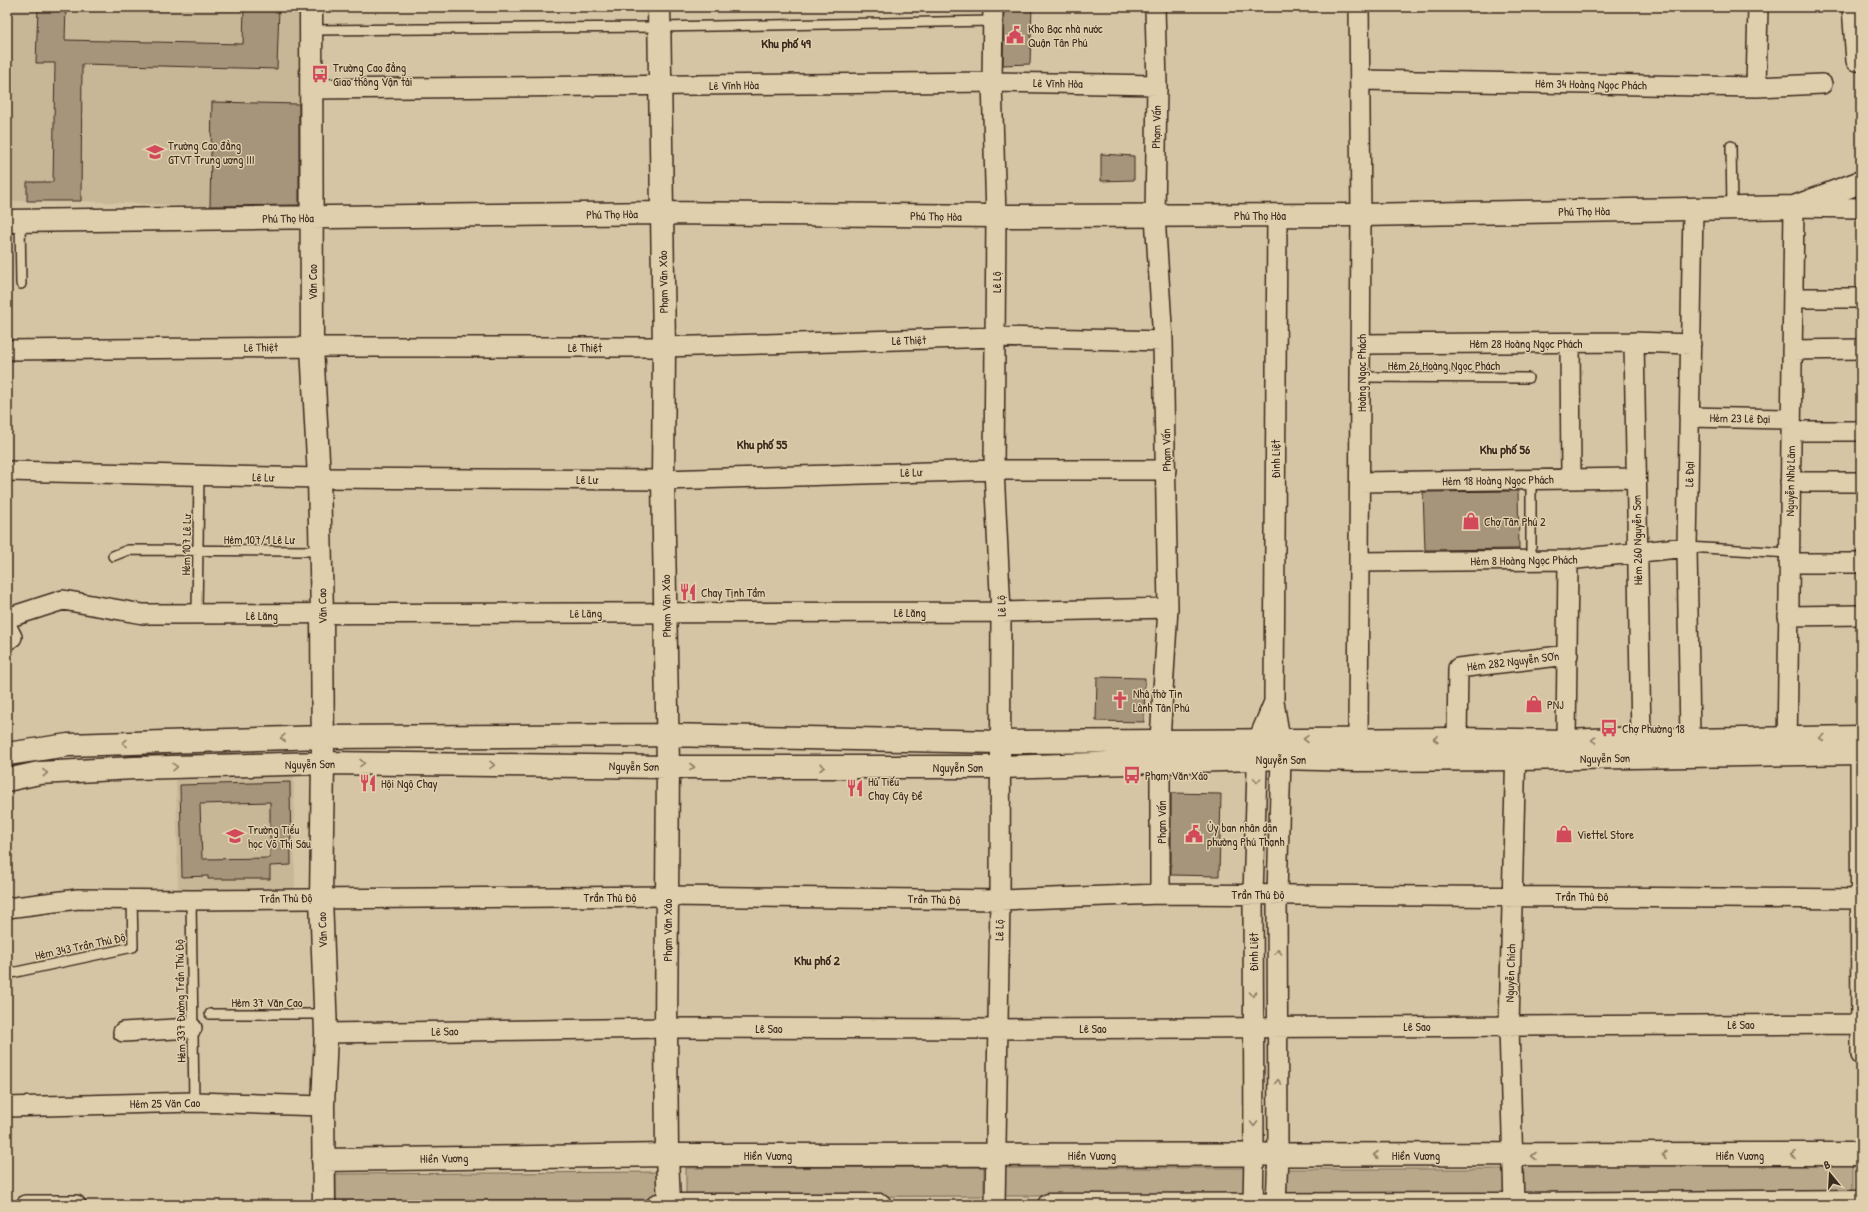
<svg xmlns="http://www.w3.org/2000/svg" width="1868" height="1212" viewBox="0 0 1868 1212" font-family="'Patrick Hand',sans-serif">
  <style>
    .built { fill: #c8b797 }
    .green { fill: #b9a88a; stroke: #7a6954 }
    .building { fill: #a6957a; stroke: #3b2a1e; fill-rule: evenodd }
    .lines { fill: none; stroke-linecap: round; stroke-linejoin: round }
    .lane-casing { stroke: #3b2a1e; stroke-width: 12 }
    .street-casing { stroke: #3b2a1e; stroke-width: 22 }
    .secondary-casing { stroke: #3b2a1e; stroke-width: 25 }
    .lane { stroke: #e0cfac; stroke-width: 9 }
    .street { stroke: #e0cfac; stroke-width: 19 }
    .secondary { stroke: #e0cfac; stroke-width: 22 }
    .oneway { stroke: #8e7c65 }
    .labels { text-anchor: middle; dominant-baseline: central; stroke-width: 3; stroke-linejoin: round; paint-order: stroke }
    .poi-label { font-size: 12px; fill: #3b2a1e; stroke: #e0cfac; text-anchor: start }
    .street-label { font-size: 12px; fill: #3b2a1e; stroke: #e0cfac }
    .neighbourhood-label { font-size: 13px; font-weight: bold; fill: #3b2a1e; stroke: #e0cfac }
  </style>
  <rect width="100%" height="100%" fill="#d6c5a4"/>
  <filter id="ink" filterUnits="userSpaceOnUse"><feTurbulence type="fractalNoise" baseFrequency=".025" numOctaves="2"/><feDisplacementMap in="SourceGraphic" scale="8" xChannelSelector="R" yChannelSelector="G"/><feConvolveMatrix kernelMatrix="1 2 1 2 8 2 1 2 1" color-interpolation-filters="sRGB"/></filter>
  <g filter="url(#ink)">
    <path class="built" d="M7,7H301L302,209L210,207L81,201H7Z
      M294,776L295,892L178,894L176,780Z"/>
    <path class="green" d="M1853,1164V1192L1523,1194V1166Z
      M984,1167V1196L686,1197V1168Z
      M1005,1168H1250V1196H1005Z
      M1286,1169H1507V1198H1286Z
      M657,1172V1199L336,1201V1174Z"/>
    <path class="building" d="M38,7H66L65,40L243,44L244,7H279L277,69L82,64L81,201H27V182H53L55,63H36Z
      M1004,7H1032L1030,64L1003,65Z
      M212,102L299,104V205L210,206Z
      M1101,154L1134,156V180L1101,181Z
      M1518,491L1519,549L1425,550L1423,492Z
      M1097,677L1145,678L1144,722L1096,721Z
      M290,782L291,865L270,866V879H208V876L182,877L180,785ZM270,802V858L202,859L200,804Z
      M1171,793L1221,794L1219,876L1171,875Z"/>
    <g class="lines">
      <g class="lane-casing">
        <path id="lane" d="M311,30L659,27L993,21
          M1731,146L1732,208
          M20,221L21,284
          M1361,377L1528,378
          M1531,480V561
          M1687,547L1789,553
          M113,556L128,550L321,551
          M197,615L199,475
          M191,900L194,1102
          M7,974L133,947L132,899
          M210,1014H325"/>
      </g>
      <g class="street-casing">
        <path id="street" d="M993,7L992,82L996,216L994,470L1001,612L1000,900L995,1205
          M1155,7L1157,85L1155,216L1163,341L1168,608L1160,740V894
          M1852,7L1856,61H1861
          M1360,80L1756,87L1822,84
          M1756,87L1758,7
          M311,89L992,82L1157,85
          M1793,298H1861
          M1634,342L1641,738
          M1570,343L1571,478
          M1361,344L1634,342L1691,344
          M7,350L327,347H664L996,337L1163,341
          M1792,350L1861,349
          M1689,417L1791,419
          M1791,431H1861
          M7,471L319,478L663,480L994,470H1166
          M1360,482L1636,478
          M1790,482H1861
          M1359,562L1568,560L1687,547
          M1789,563H1861
          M1788,616L1861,615
          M7,618L63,600L143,614L1001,612L1168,608
          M7,627L12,637L7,640
          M1358,739L1361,215L1359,7
          M1457,739L1458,668L1568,655
          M1690,740L1687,547L1693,209
          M1566,741L1568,560
          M1787,752L1794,207L1861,208
          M1860,753L1861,1055
          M7,908L78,899L191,900L667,896L1000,900L1160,894L1861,899
          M123,1032L192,1028
          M326,1033L666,1028L998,1029L1861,1024
          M7,1107L194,1102L323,1106
          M26,1205H76
          M1253,1205L1254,1154L1253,894L1258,740L1274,702
          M1276,1205L1278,1154L1277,894L1281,758L1280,739L1274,702L1277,215
          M1514,1205L1509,1026L1516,744"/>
      </g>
      <g class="secondary-casing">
        <path id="secondary" d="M311,7L312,347L319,478L322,615L323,763L321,898L326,1033L323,1106L324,1205
          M659,7L664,347L663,480L668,767L666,1028L667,1155L669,1205
          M7,221L662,213L996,216L1361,215L1794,207L1861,182
          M7,754L68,745L322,737L667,735L1001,742L1457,739L1566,741L1641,738L1690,740L1861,737
          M7,780L39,773L134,768L323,763L668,767H1001L1281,758L1358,760L1517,759L1861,753
          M323,1160L667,1155L1861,1154
          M658,1205H880
          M1049,1205L1514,1204L1861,1201"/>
      </g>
      <use href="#lane" class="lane"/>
      <use href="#street" class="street"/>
      <use href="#secondary" class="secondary"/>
    </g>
    <defs><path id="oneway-chevron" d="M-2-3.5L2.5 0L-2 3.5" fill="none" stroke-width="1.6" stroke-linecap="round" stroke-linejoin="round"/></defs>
    <g class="oneway">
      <use href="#oneway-chevron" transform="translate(283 738) rotate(178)"/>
      <use href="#oneway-chevron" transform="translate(1822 738) rotate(178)"/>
      <use href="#oneway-chevron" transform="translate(1306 739) rotate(-180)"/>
      <use href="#oneway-chevron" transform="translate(1436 739) rotate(180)"/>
      <use href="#oneway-chevron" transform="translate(1594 740) rotate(178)"/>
      <use href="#oneway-chevron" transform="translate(125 743) rotate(178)"/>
      <use href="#oneway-chevron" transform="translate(362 763) rotate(1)"/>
      <use href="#oneway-chevron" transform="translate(492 765) rotate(1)"/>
      <use href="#oneway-chevron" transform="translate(175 767) rotate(-1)"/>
      <use href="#oneway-chevron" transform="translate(692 767)"/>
      <use href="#oneway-chevron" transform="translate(822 767)"/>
      <use href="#oneway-chevron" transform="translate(45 773) rotate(-4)"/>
      <use href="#oneway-chevron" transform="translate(1257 780) rotate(93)"/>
      <use href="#oneway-chevron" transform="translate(1278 952) rotate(-90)"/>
      <use href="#oneway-chevron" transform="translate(1253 994) rotate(90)"/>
      <use href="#oneway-chevron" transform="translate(1278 1082) rotate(-89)"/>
      <use href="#oneway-chevron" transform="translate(1254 1124) rotate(89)"/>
      <use href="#oneway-chevron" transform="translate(1376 1155) rotate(-180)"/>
      <use href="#oneway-chevron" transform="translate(1664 1155) rotate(180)"/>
      <use href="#oneway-chevron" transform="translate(1794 1155) rotate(180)"/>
      <use href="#oneway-chevron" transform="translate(1534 1156) rotate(180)"/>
    </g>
  </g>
  <defs>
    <g id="civic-bare" transform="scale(1.38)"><path d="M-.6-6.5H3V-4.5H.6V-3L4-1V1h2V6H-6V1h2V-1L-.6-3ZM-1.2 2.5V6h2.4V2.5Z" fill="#d1495b" stroke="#e0cfac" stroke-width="2.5" paint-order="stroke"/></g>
    <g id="bus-bare" transform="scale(1.38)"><path d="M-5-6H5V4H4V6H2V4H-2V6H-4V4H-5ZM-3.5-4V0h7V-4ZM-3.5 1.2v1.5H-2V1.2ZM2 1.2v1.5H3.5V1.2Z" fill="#d1495b" stroke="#e0cfac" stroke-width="2.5" paint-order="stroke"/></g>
    <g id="university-bare" transform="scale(1.38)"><path d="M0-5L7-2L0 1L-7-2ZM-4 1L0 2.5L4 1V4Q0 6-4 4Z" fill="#d1495b" stroke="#e0cfac" stroke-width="2.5" paint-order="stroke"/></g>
    <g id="shop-bare" transform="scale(1.38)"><path d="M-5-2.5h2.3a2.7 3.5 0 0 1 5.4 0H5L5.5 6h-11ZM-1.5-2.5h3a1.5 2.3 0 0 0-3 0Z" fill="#d1495b" stroke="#e0cfac" stroke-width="2.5" paint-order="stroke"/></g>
    <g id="restaurant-bare" transform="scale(1.38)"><path d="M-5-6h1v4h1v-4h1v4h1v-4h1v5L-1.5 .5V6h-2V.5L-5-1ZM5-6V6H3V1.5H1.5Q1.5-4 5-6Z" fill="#d1495b" stroke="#e0cfac" stroke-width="2.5" paint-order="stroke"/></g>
    <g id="church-bare" transform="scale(1.38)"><path d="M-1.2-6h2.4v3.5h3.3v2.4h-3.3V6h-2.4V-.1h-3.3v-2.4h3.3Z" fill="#d1495b" stroke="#e0cfac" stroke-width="2.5" paint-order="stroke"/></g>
    <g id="school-bare" transform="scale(1.38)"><path d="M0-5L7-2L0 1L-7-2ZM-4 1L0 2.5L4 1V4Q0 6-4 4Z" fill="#d1495b" stroke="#e0cfac" stroke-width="2.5" paint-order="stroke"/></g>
  </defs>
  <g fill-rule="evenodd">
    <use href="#civic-bare" x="1015" y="35"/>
    <use href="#bus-bare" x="320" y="74"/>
    <use href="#university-bare" x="155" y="152"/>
    <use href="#shop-bare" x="1471" y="521"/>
    <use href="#restaurant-bare" x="688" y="592"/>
    <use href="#church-bare" x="1120" y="700"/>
    <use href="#shop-bare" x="1534" y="704"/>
    <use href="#bus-bare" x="1609" y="728"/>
    <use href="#bus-bare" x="1132" y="775"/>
    <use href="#restaurant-bare" x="368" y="783"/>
    <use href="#restaurant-bare" x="855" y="788"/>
    <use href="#civic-bare" x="1194" y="834"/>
    <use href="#shop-bare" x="1564" y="834"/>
    <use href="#school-bare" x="235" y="836"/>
  </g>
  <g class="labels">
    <g class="poi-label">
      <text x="1028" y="28">Kho Bạc nhà nước<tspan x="1028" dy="14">Quận Tân Phú</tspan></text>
      <text x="333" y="67">Trường Cao đẳng<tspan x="333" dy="14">Giao thông Vận tải</tspan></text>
      <text x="168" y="145">Trường Cao đẳng<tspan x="168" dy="14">GTVT Trung ương III</tspan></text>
      <text x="1484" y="521">Chợ Tân Phú 2</text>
      <text x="701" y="592">Chay Tịnh Tầm</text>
      <text x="1133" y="693">Nhà thờ Tin<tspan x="1133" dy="14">Lành Tân Phú</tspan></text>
      <text x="1547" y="704">PNJ</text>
      <text x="1622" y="728">Chợ Phường 18</text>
      <text x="1145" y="775">Phạm Văn Xảo</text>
      <text x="868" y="781">Hủ Tiếu<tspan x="868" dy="14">Chay Cây Đề</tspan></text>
      <text x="381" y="783">Hội Ngộ Chay</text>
      <text x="1207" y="827">Ủy ban nhân dân<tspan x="1207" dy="14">phường Phú Thạnh</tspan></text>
      <text x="248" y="829">Trường Tiểu<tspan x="248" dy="14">học Võ Thị Sáu</tspan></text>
      <text x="1577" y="834">Viettel Store</text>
    </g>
    <g class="street-label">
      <text transform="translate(1058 83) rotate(1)">Lê Vĩnh Hòa</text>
      <text transform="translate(1591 84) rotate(1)">Hẻm 34 Hoàng Ngọc Phách</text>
      <text transform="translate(734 85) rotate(-1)">Lê Vĩnh Hòa</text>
      <text transform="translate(1156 127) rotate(-89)">Phạm Vấn</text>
      <text transform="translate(1584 211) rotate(-1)">Phú Thọ Hòa</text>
      <text transform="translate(612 214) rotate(-1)">Phú Thọ Hòa</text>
      <text x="1260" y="215">Phú Thọ Hòa</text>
      <text transform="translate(936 216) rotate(1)">Phú Thọ Hòa</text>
      <text transform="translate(288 218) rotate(-1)">Phú Thọ Hòa</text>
      <text transform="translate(312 282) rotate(-90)">Văn Cao</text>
      <text transform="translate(663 282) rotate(-91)">Phạm Văn Xảo</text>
      <text transform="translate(996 282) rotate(-90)">Lê Lộ</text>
      <text transform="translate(909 340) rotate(-2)">Lê Thiệt</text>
      <text x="1526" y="343">Hẻm 28 Hoàng Ngọc Phách</text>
      <text transform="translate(261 347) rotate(-1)">Lê Thiệt</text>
      <text x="585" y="347">Lê Thiệt</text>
      <text x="1444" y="365">Hẻm 26 Hoàng Ngọc Phách</text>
      <text transform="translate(1361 373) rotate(-90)">Hoàng Ngọc Phách</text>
      <text transform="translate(1740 418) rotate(1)">Hẻm 23 Lê Đại</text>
      <text transform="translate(1166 450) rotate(-91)">Phạm Vấn</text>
      <text transform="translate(1275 459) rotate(-90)">Đinh Liệt</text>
      <text transform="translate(911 472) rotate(-2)">Lê Lư</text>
      <text transform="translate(1689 474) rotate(-89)">Lê Đại</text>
      <text transform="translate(263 477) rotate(1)">Lê Lư</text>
      <text x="587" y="479">Lê Lư</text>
      <text transform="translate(1498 480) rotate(-1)">Hẻm 18 Hoàng Ngọc Phách</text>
      <text transform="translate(1790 481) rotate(-89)">Nguyễn Nhữ Lãm</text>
      <text x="259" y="539">Hẻm 107/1 Lê Lư</text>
      <text transform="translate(1637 540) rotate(-91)">Hẻm 260 Nguyễn Sơn</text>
      <text transform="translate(186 545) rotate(-89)">Hẻm 107 Lê Lư</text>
      <text transform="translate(1524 560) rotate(-1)">Hẻm 8 Hoàng Ngọc Phách</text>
      <text transform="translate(322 606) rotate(-91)">Văn Cao</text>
      <text transform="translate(666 606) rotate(-91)">Phạm Văn Xảo</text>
      <text transform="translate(1001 606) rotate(-92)">Lê Lộ</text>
      <text x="910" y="612">Lê Lăng</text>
      <text transform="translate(586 613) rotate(-1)">Lê Lăng</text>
      <text x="262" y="615">Lê Lăng</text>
      <text transform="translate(1513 661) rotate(-7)">Hẻm 282 Nguyễn SƠn</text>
      <text transform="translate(1605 758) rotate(-1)">Nguyễn Sơn</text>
      <text x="1281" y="759">Nguyễn Sơn</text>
      <text transform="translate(310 764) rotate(-1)">Nguyễn Sơn</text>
      <text transform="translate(634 766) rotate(1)">Nguyễn Sơn</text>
      <text x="958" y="767">Nguyễn Sơn</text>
      <text transform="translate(1161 822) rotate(-90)">Phạm Vấn</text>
      <text x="1258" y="894">Trần Thủ Độ</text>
      <text x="1582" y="896">Trần Thủ Độ</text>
      <text x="610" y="897">Trần Thủ Độ</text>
      <text transform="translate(286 898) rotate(-1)">Trần Thủ Độ</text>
      <text transform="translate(934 899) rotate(1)">Trần Thủ Độ</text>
      <text transform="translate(322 930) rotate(-92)">Văn Cao</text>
      <text transform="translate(667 930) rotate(-90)">Phạm Văn Xảo</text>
      <text transform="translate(999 930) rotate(-89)">Lê Lộ</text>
      <text transform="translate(80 946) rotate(-12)">Hẻm 343 Trần Thủ Độ</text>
      <text transform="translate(1253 952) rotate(-90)">Đinh Liệt</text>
      <text transform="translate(1510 973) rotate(-88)">Nguyễn Chích</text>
      <text transform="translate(180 1001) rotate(-91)">Hẻm 337 Đường Trần Thủ Độ</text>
      <text x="267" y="1002">Hẻm 37 Văn Cao</text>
      <text x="1741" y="1024">Lê Sao</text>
      <text x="1417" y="1026">Lê Sao</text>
      <text x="769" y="1028">Lê Sao</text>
      <text x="1093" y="1028">Lê Sao</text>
      <text transform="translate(445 1031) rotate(-1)">Lê Sao</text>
      <text transform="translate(165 1103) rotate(-1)">Hẻm 25 Văn Cao</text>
      <text x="768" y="1155">Hiền Vương</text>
      <text x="1092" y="1155">Hiền Vương</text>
      <text x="1416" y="1155">Hiền Vương</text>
      <text x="1740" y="1155">Hiền Vương</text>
      <text transform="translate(444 1158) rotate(-1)">Hiền Vương</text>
    </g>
    <g class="neighbourhood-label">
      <text x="786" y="43">Khu phố 49</text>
      <text x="762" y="444">Khu phố 55</text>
      <text x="1505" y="449">Khu phố 56</text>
      <text x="817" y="960">Khu phố 2</text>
    </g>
  </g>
  <rect width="1868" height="1212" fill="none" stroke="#e0cfac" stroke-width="24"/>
  <rect x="12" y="12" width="1844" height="1188" fill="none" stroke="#3b2a1e" stroke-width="1.5" filter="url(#ink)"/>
  <g transform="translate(1830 1174) rotate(342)" stroke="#e0cfac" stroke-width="3" paint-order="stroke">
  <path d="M0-3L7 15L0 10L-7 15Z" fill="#3b2a1e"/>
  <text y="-6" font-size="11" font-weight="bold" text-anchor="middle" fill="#3b2a1e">B</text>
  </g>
</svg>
